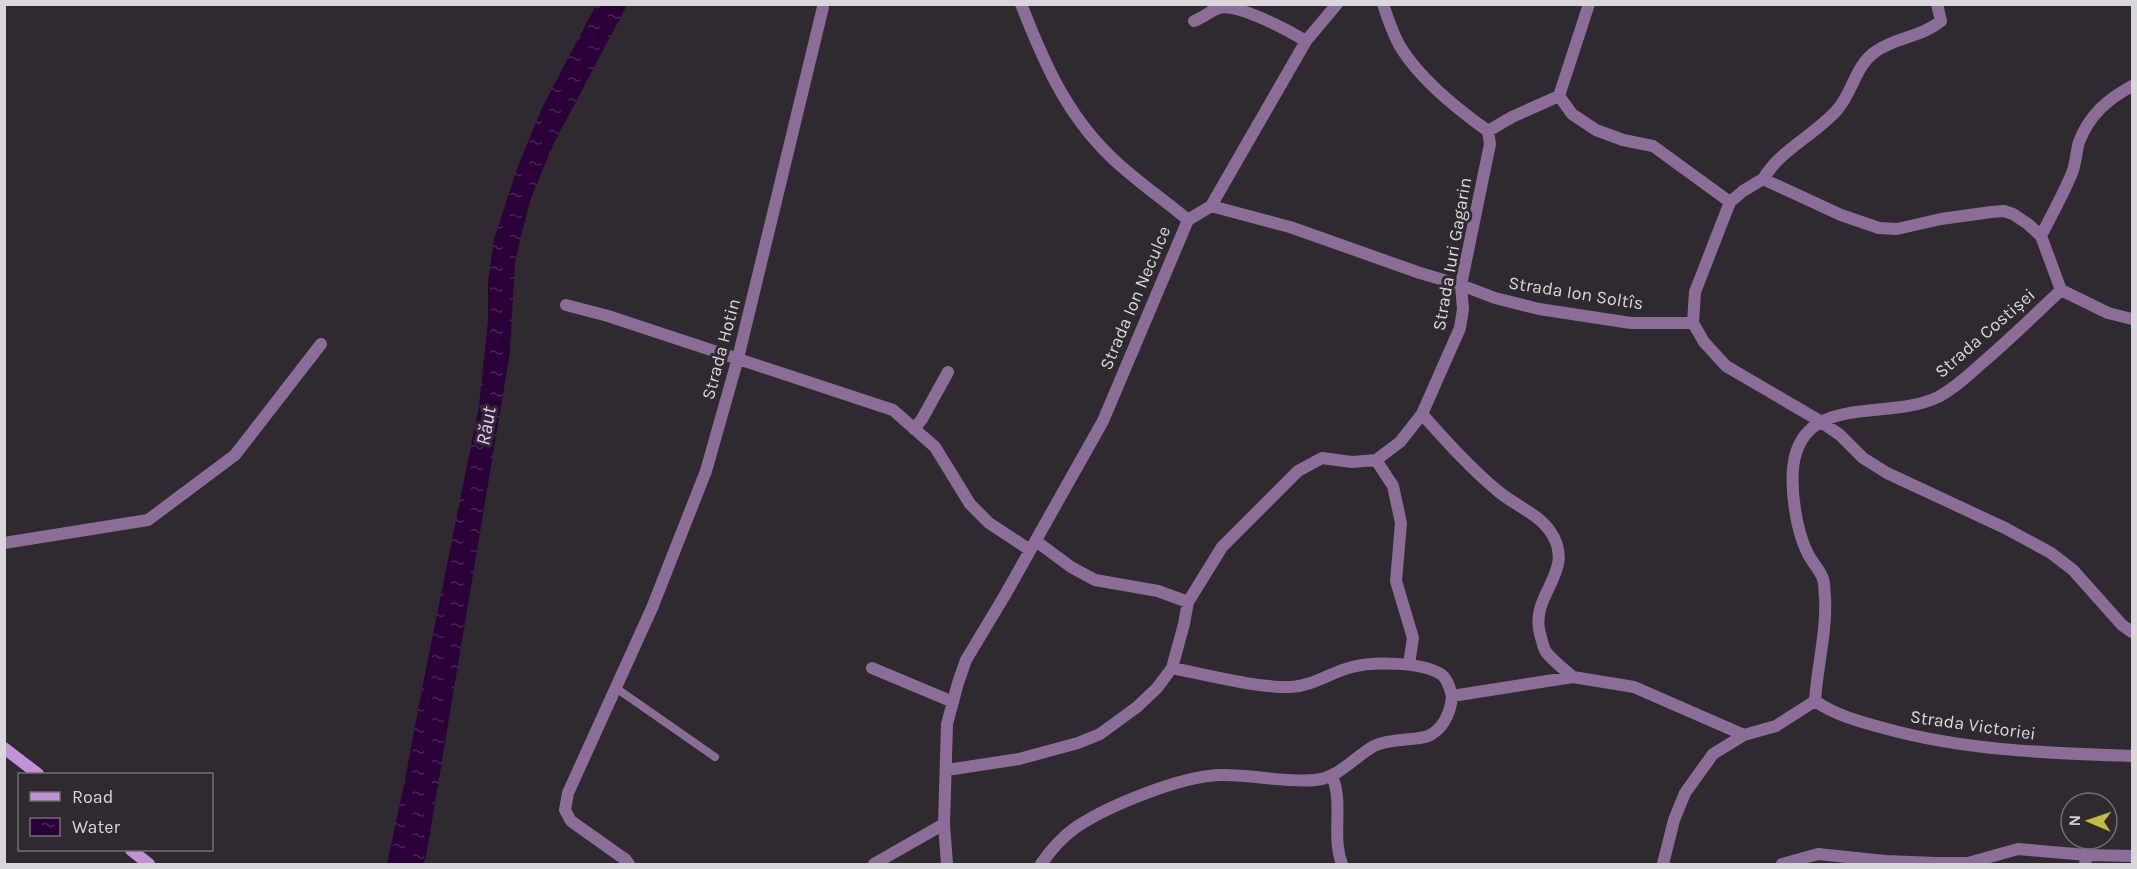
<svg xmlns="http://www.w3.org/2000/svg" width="2137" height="869" viewBox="0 0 2137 869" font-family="Karla,sans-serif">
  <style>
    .water { fill: url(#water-ripples) }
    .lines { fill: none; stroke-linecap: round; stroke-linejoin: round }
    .service { stroke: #8c6d98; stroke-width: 8 }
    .minor { stroke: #8c6d98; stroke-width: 12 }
    .secondary { stroke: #c291d6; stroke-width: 12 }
    .labels { text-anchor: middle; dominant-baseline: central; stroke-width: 6; stroke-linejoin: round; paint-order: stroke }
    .street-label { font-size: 18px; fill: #d9d7db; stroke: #2e2a30 }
    .water-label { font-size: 20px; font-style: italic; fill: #eec9fd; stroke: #2e2a30 }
  </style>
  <defs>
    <pattern id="water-ripples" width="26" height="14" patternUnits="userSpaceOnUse" patternTransform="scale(1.5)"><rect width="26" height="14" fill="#2b0139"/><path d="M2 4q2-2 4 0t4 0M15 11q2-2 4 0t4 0" fill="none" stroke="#492555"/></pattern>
  </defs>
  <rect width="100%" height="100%" fill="#2e2a30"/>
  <path class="water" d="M596,5H627L554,143L531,198L522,232L515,263L510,352L426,857L423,864H387L404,785L422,689L479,406L488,320V282L494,239L517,169L542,108Z"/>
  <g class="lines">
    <path class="service" d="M616,688L715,757"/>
    <path class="minor" d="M1021,4C1043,60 1065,112 1109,155C1133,179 1162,198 1188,220
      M1194,21C1202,18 1210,11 1219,8C1238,3 1289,31 1306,41
      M1559,96L1572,114L1596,130L1623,140L1653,146L1730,202
      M1488,131L1512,117L1559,96L1589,4
      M1763,179C1781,149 1815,135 1837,110C1853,92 1855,66 1875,52C1895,37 1920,38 1941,21L1937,4
      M1211,206L1290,227L1420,273L1461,285L1495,298L1539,309L1631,323H1693L1704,342L1726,366L1820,421L1840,435L1863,458L1887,473L2005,528L2051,553L2073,570L2122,625L2132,632
      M2041,236C2051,216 2063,195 2072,173C2076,163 2076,152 2079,142C2089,115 2108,99 2132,86
      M566,305L608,316L893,410L935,447L970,504L989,523L1030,550
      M2132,319L2108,313L2061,290C2035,315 2009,340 1981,364C1967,376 1954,389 1938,397C1888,422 1801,391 1793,468C1791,493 1796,529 1807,552C1811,561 1820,570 1823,579C1825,584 1824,592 1825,597C1827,632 1817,667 1815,701C1837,716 1861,722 1887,729C1968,751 2049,753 2132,756
      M1693,323L1695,292L1730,202L1743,191L1763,179L1841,215L1879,228L1897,229L1941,219L1991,212L2004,211L2013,214L2028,224L2041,236L2061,290
      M1422,414C1447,442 1471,469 1499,492C1515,505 1538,514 1550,531C1578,572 1529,593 1540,634C1542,640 1543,647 1546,652C1553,661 1564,669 1573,677
      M914,429L922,419L948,372
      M1376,460L1393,486L1401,523L1396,581L1413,638L1409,664
      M1036,541L1071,567L1095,580L1158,591L1188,602
      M4,543L148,520L235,455L321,344
      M872,668L953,702
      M1172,668C1207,675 1257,688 1291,687C1313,686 1331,672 1352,667C1373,661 1424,662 1442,675C1448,680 1450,689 1452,696L1573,677L1634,687L1744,735
      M947,770L1019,759L1078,743L1100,734L1137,707L1157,688L1172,668L1184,624L1188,602L1222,547L1298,471L1322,458L1352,462L1376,460L1400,442L1422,414L1460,328L1463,309L1461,285L1490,144L1488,131C1457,109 1421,80 1401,48C1393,35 1388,19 1383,4
      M1332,776C1344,804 1331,835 1342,864
      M629,864L626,860L571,821L565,810L568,793L652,608L706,471L738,358L823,7
      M874,864L944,824
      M947,864L944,824L947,724L958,683L966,660L1005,595L1103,421L1188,220L1211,206L1306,41L1337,4
      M1041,864C1050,851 1061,838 1075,828C1107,806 1181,776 1220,775C1251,774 1284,783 1315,780C1339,778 1354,757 1374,746C1392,737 1420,742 1432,734C1445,726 1451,710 1452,696
      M1663,864L1674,820L1685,793L1713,754L1744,735L1776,726L1815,701
      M1782,864L1818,854L1885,861L1937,863H1968L2018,849L2087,855
      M2085,864L2087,855L2132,856"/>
    <path class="secondary" d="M4,748L38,774
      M131,850L149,864"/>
  </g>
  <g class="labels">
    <g class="street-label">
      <text transform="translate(1452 254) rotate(-80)">Strada Iuri Gagarin</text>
      <text transform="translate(1576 293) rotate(9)">Strada Ion Soltîs</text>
      <text transform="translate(1135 298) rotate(-67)">Strada Ion Neculce</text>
      <text transform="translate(1985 333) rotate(-41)">Strada Costișei</text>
      <text transform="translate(721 349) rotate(-75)">Strada Hotin</text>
      <text transform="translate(1973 725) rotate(8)">Strada Victoriei</text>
    </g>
    <g class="water-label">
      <text transform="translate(486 426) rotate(-80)">Răut</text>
    </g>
  </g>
  <rect width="2137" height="869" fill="none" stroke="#d9d7db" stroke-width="12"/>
  <rect x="18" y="773" width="195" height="78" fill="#2e2a30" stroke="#726f74" stroke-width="1.5"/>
  <rect x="30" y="792" width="30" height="9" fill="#c291d6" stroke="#726f74" stroke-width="1.5"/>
  <text x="72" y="803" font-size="18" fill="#d9d7db">Road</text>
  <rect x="30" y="818" width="30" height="18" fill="url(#water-ripples)" stroke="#726f74" stroke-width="1.5"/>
  <text x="72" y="833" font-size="18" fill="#d9d7db">Water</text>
  <g transform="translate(2089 821) rotate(272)"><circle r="28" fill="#2e2a30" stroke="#726f74" stroke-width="1.5"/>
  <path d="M0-4.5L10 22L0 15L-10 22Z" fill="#c4bc3e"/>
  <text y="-9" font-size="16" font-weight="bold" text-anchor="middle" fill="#d9d7db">N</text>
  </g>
</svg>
